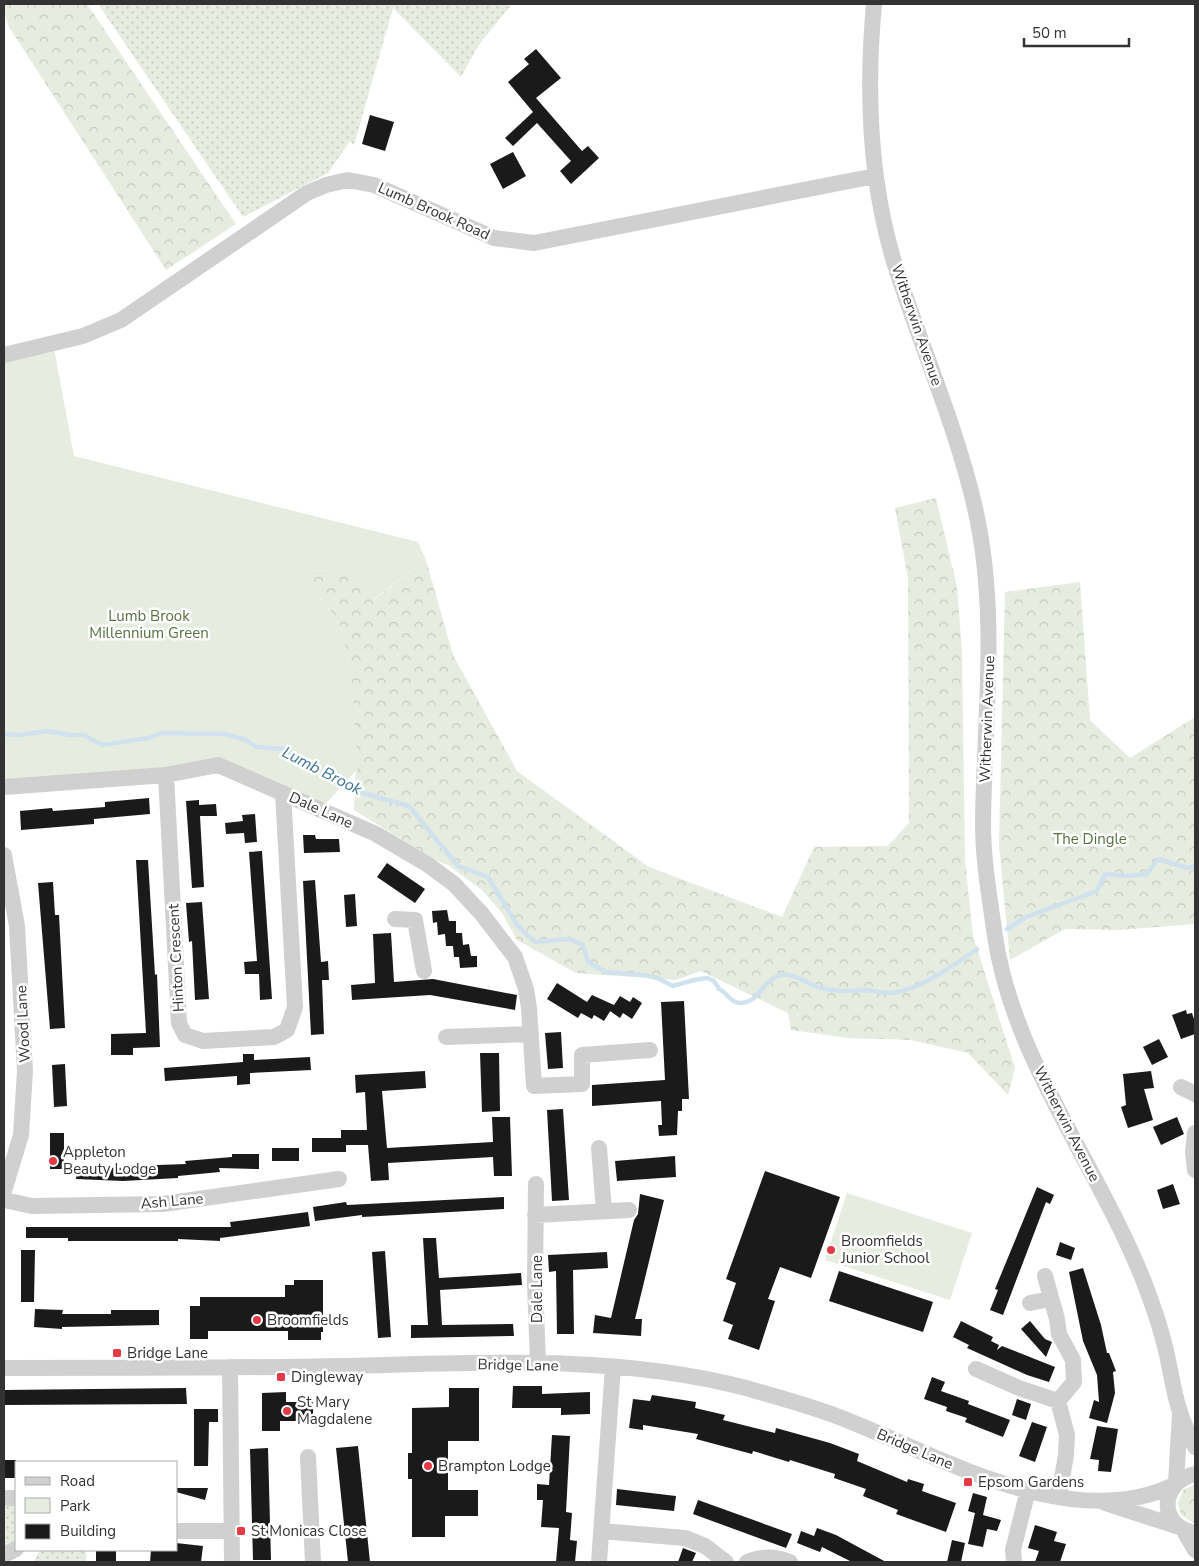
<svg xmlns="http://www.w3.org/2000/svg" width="1199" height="1566" viewBox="0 0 1199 1566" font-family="'Nunito Sans',sans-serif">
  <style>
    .grass { fill: url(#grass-dots) }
    .forest { fill: url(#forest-crowns) }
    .green { fill: #e6ecdf }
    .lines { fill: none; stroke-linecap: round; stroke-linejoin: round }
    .stream { stroke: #cfe2ee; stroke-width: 4.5 }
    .building { fill: #1a1a1a }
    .minor { stroke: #d0d0d0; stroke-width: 16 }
    .poi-dot { fill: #e63946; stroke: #fff; stroke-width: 2 }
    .labels { text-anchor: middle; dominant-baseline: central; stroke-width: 5; stroke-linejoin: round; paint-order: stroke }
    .street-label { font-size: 15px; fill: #333; stroke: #fff }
    .park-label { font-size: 15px; fill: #56703f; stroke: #fff }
    .poi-label { font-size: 15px; fill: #333; stroke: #fff; text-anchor: start }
    .water-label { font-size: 16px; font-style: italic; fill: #3f7597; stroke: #fff }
  </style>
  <defs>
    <pattern id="grass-dots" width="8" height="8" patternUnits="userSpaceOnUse" patternTransform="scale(1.25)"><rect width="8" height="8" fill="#e6ecdf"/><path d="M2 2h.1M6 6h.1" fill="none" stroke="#c6cbc0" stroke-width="1.8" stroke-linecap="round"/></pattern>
    <pattern id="forest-crowns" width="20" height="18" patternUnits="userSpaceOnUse" patternTransform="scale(1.25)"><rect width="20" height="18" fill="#e6ecdf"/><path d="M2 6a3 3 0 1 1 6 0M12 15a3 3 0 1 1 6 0" fill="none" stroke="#c6cbc0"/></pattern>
  </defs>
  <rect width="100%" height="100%" fill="#fff"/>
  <path class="grass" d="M98,4H512L478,46L461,77L393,8L354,145L350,141L328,173L243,217Z
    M16,1505V1540L4,1546V1506Z
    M40,1550H86V1562H34Z"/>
  <path class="forest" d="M4,4H87L236,224L166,270L9,27L4,13Z
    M936,498L957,587L962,651L965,861L973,936L1015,1068L1008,1095L968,1053L911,1040L848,1038L791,1030L788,1013L701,971L676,980L576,973L517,940L502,913L483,891L448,865L437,861L354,810L356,766L351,674L340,625L302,571L344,570L373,600L426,560L453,655L517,771L649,867L782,917L814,847L888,846L909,823L908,578L895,508Z
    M1080,582L1090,720L1130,758L1195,717V924L1120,930L1065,929L1010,960L999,845L1005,592Z
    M1195,1484V1524L1181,1515L1178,1503L1183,1490Z"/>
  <path class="green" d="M53,343L74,456L418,542L426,560L372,600L344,570L302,571L340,625L351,674L358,768L321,809L218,765L4,783V354Z
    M847,1193L972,1233L950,1300L825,1260Z"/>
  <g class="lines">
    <path class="stream" d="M4,734L19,735L47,731L70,735H84L102,745L149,738L161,733L225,734L246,740L256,747L284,749L355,791L409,806L458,866L488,877L517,925L535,942L569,939L583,945L588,962L606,972L643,975L657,978L673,986L694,980L707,978L714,981L719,989C727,992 729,1002 739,1003C760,1004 764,977 782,975C796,973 808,985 821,988C835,992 849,991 863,990C872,990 880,993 889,993C915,993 956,964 977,949
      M1007,929L1026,917L1097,891L1105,874L1127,876L1147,874L1158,859L1187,868L1195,866"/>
  </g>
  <path class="building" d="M536,49L561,78L536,98L582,151L588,146L599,158L571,184L560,171L571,161L537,123L513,146L505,138L533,112L508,82L529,64L524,59Z
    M370,115L394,122L385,151L362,144Z
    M513,152L526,176L503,189L490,164Z
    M149,798L150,814L94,819V824L21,830L20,811L52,808L53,811L105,807V802Z
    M199,800V805L216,804L217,816H200L204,887L192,888L186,801Z
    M255,814L257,842L245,843L244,833L226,834L225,823L243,821L242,815Z
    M303,835H315L316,839H339L340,852L304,853Z
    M262,851L272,999L260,1000L259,974H245L244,962L257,961L249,852Z
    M136,860H148L155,975L157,974L160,1047L133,1048V1055H111V1034L146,1033Z
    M387,863L425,889L415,903L377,877Z
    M315,880L321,962L328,961L329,980H322L324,1034L311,1035L303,881Z
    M53,882L55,915H59L65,1028L50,1029L38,883Z
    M355,894L357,926L346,927L344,895Z
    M202,902L209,999L195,1000L192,941L189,942L186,903Z
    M447,910L449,921H456V933H462L463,945L469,944L471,956H477V967L460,968L459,957H454L453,946H446L445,934L438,935L437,922L433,923L432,911Z
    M391,933L394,982L433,979L517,995L515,1010L430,995L352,1000L351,985L375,983L373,934Z
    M557,983L587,1002L592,995L614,1005L604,1021L594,1015L592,1019L581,1013L578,1018L547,999Z
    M620,996L630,1002L633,997L642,1003L632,1019L623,1013L620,1018L610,1011Z
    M684,1001L689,1099H682V1111H678L677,1135L659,1136L658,1125H662L661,1101L592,1106V1085L665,1080L661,1002Z
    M1186,1010L1187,1014L1192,1013L1195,1022V1034L1181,1039L1172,1015Z
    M561,1032L563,1068L548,1069L545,1033Z
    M1159,1039L1168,1057L1152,1065L1143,1047Z
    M480,1053H499L500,1111L482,1112Z
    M243,1054H254V1060L310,1057L311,1070L250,1073V1084L237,1085V1076L165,1081L164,1068L243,1062Z
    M65,1064L67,1106L54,1107L52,1065Z
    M425,1071L426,1088L382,1091L387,1148L493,1142L492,1117H510L512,1176H494L493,1157L388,1163L389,1180L371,1181L368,1145H346V1152H312V1138H341V1130H367L365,1092L356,1093L355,1075Z
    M1151,1071L1154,1088L1144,1089L1153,1120L1128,1128L1121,1107L1126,1105L1123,1074Z
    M563,1109L569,1200L552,1201L547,1110Z
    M1177,1117L1184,1134L1161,1145L1153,1127Z
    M50,1133H64V1169H50Z
    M272,1148H299V1161H272Z
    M232,1154H259V1169L219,1168L220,1172L178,1176V1178L123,1181L76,1179L77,1167L130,1168V1166L186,1164L185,1161L232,1157Z
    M675,1156L676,1177L617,1181L615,1161Z
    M765,1171L840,1197L811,1278L780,1267L768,1299L775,1301L759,1350L728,1339L733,1325L723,1321L736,1283L726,1279Z
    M1173,1184L1180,1204L1163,1209L1157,1190Z
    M1037,1187L1054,1195L1050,1204L1046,1202L1003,1315L990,1310L998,1290L995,1289Z
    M640,1194L664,1200L635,1319H642L641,1336L593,1333L595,1315L611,1318L634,1220L638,1214Z
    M504,1197V1209L362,1217V1215L315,1221L313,1207L346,1202L347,1205Z
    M308,1212L310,1226L220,1238V1241L178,1239V1241H68V1238H26V1227H231L230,1222Z
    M423,1238H436L439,1278L521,1273L522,1285L440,1290L442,1325L513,1324L514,1336L411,1338V1325H428Z
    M1060,1242L1075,1248L1071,1260L1056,1255Z
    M21,1250H35L34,1302H21Z
    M385,1251L391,1337L378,1338L372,1252Z
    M607,1252L608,1268L573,1270L574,1334H557L556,1271L549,1272L548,1255Z
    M1083,1268L1101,1325L1107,1353H1109L1116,1371L1113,1372L1115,1393L1107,1423L1089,1418L1094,1400L1099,1402L1097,1375L1083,1341L1069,1272Z
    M839,1271L933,1302L923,1332L829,1301Z
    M294,1280H323V1332H321V1340H288V1331H208V1339H190V1306H200V1297H285V1285H294Z
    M35,1309L63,1310L62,1314H111V1310H159V1325L62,1327V1329L34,1327Z
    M961,1321L993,1337L991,1341L999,1345L997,1350L1002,1346L1055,1367L1049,1382L1027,1375L967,1348L969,1345L953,1337Z
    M1030,1321L1045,1339L1052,1342L1046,1357L1021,1329Z
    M932,1377L945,1382L941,1391L969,1401L968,1404L1010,1420L1003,1437L965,1422L967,1418L946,1411L947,1407L924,1399Z
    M513,1386H542V1394L590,1392V1414L561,1415V1408H512Z
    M186,1388L187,1404L4,1405V1390Z
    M449,1388H479V1441H448V1490H478V1516H445V1537H412V1479H408V1453H412V1408L449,1407Z
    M286,1392V1402H313V1421H280V1431H262V1393Z
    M652,1395L696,1402L695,1408L725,1415L723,1420L775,1433L776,1428L830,1443L859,1454L857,1461L907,1482L908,1479L924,1484L922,1491L956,1503L946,1532L896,1514L898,1510L863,1496L866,1489L834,1478L835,1474L790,1460L789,1462L753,1451L752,1454L696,1439L698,1434L643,1425V1430L629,1428L633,1399L650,1401Z
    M1017,1399L1031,1404L1026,1420L1012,1415Z
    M194,1409H218V1422H209L208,1466H194Z
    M1032,1422L1047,1427L1035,1462L1019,1456Z
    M1097,1426L1118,1429L1111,1472L1098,1471L1099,1460L1090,1459Z
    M552,1435L570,1436L566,1512L572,1513L570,1540L577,1541L575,1562H556L559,1528L541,1527L543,1500H537V1484L549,1485Z
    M358,1446L370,1562H348L336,1448Z
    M268,1448L271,1560H253L250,1449Z
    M4,1460H16V1478H4Z
    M176,1488H208L205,1500L176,1492Z
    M617,1489L676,1496L674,1511L616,1505Z
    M973,1493L987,1497L983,1515L1001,1520L997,1531L987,1529L983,1547L968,1544L975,1513L968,1511Z
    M698,1500L792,1534L786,1548L693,1514Z
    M1035,1525L1057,1532L1054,1541L1066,1544L1060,1562H1035L1039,1551L1028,1548Z
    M817,1528L836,1535L886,1562H852L822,1547L820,1552L797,1543L801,1531L814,1536Z
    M952,1540L965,1543L961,1562H947Z
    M176,1543L203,1546L201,1562H150L151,1550H176Z
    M683,1548L696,1553L692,1562H678Z
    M96,1550H116V1562H96Z"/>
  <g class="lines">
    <path class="minor" d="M874,4C866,91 869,181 895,265C921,347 956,425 975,508C999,613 984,719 983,824C983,861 990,900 995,936C1013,1060 1099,1167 1144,1282C1151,1300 1158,1320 1163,1339C1170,1363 1172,1388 1180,1412C1183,1424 1190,1435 1195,1447
      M4,355L83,336L121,320L307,193L326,185L348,180L374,185L494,238L534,243L875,176
      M166,775L179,1023L185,1035L203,1041L274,1037L287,1030L295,1007L283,793
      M4,787L166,775L218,765L376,834L427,864L454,884L481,913L515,957L526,989L529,1008L534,1086L582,1084V1055L650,1050
      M4,855L17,926L25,1071L21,1135L4,1191
      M395,919L415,920L424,971
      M446,1037L531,1034
      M1181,1087L1195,1094
      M1195,1133L1193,1152L1195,1170
      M599,1148L604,1211
      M536,1184L535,1283L538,1364
      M4,1200L32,1206L163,1204L339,1179
      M535,1215L629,1210
      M1045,1276L1057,1319L1059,1334L1073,1360L1074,1382L1058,1401
      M1030,1303L1050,1299
      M230,1367L232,1562
      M4,1368C118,1368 232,1368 346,1366C476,1363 619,1354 746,1388C780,1398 816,1407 849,1421C943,1458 1073,1534 1174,1485
      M976,1369L1019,1388L1058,1401L1067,1435L1066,1455L1059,1496
      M308,1457L313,1562
      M1195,1474C1159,1482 1158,1527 1195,1533
      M1176,1483L1180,1414
      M4,1498H16
      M1105,1503L1179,1527
      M1183,1529L1195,1550
      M176,1531H233
      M601,1531L685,1538L705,1546L726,1562
      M4,1555L16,1549
      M599,1562L613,1367
      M747,1562C763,1556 774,1556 790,1562
      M1014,1562L1013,1550L1028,1490"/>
  </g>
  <g class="poi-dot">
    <circle cx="53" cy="1161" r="5"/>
    <circle cx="831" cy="1250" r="5"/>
    <circle cx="257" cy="1320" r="5"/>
    <rect x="112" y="1348" width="10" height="10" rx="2.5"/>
    <rect x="276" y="1372" width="10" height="10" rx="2.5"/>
    <circle cx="287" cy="1411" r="5"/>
    <circle cx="428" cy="1466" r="5"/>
    <rect x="963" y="1477" width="10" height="10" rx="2.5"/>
    <rect x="236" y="1526" width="10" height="10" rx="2.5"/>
  </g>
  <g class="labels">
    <g class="street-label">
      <text transform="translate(434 211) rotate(24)">Lumb Brook Road</text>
      <text transform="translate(917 325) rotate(71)">Witherwin Avenue</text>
      <text transform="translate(987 719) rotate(-88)">Witherwin Avenue</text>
      <text transform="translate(321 810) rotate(24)">Dale Lane</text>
      <text transform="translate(176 958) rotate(-93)">Hinton Crescent</text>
      <text transform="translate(23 1024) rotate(-93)">Wood Lane</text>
      <text transform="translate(1067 1124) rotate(63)">Witherwin Avenue</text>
      <text transform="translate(172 1201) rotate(-5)">Ash Lane</text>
      <text transform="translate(537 1289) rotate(-90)">Dale Lane</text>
      <text transform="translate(518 1365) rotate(1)">Bridge Lane</text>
      <text transform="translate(915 1449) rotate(23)">Bridge Lane</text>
    </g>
    <g class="park-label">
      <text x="149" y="616">Lumb Brook<tspan x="149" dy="17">Millennium Green</tspan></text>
      <text x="1090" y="839">The Dingle</text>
    </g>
    <g class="poi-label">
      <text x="63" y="1152">Appleton<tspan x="63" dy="17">Beauty Lodge</tspan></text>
      <text x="841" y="1241">Broomfields<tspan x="841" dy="17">Junior School</tspan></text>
      <text x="267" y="1320">Broomfields</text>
      <text x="127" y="1353">Bridge Lane</text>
      <text x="291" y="1377">Dingleway</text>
      <text x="297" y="1402">St Mary<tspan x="297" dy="17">Magdalene</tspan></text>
      <text x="438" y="1466">Brampton Lodge</text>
      <text x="978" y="1482">Epsom Gardens</text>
      <text x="251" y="1531">St Monicas Close</text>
    </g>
    <g class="water-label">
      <text transform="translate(322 771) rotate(27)">Lumb Brook</text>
    </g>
  </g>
  <rect width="1199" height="1566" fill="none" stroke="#333333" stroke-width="10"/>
  <rect x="15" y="1461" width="162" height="90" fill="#ffffff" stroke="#adadad"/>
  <rect x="25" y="1477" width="25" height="8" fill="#d0d0d0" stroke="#adadad"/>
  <text x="60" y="1486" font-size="15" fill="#333333">Road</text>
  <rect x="25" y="1498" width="25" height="15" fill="#e6ecdf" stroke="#adadad"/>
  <text x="60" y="1511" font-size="15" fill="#333333">Park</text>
  <rect x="25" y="1524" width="25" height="15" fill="#1a1a1a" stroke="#adadad"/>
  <text x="60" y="1536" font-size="15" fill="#333333">Building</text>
  <path d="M1024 38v8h105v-8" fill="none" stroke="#333333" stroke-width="2.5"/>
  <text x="1032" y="38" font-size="15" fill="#333333" stroke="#ffffff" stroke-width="4" paint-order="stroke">50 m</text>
</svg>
